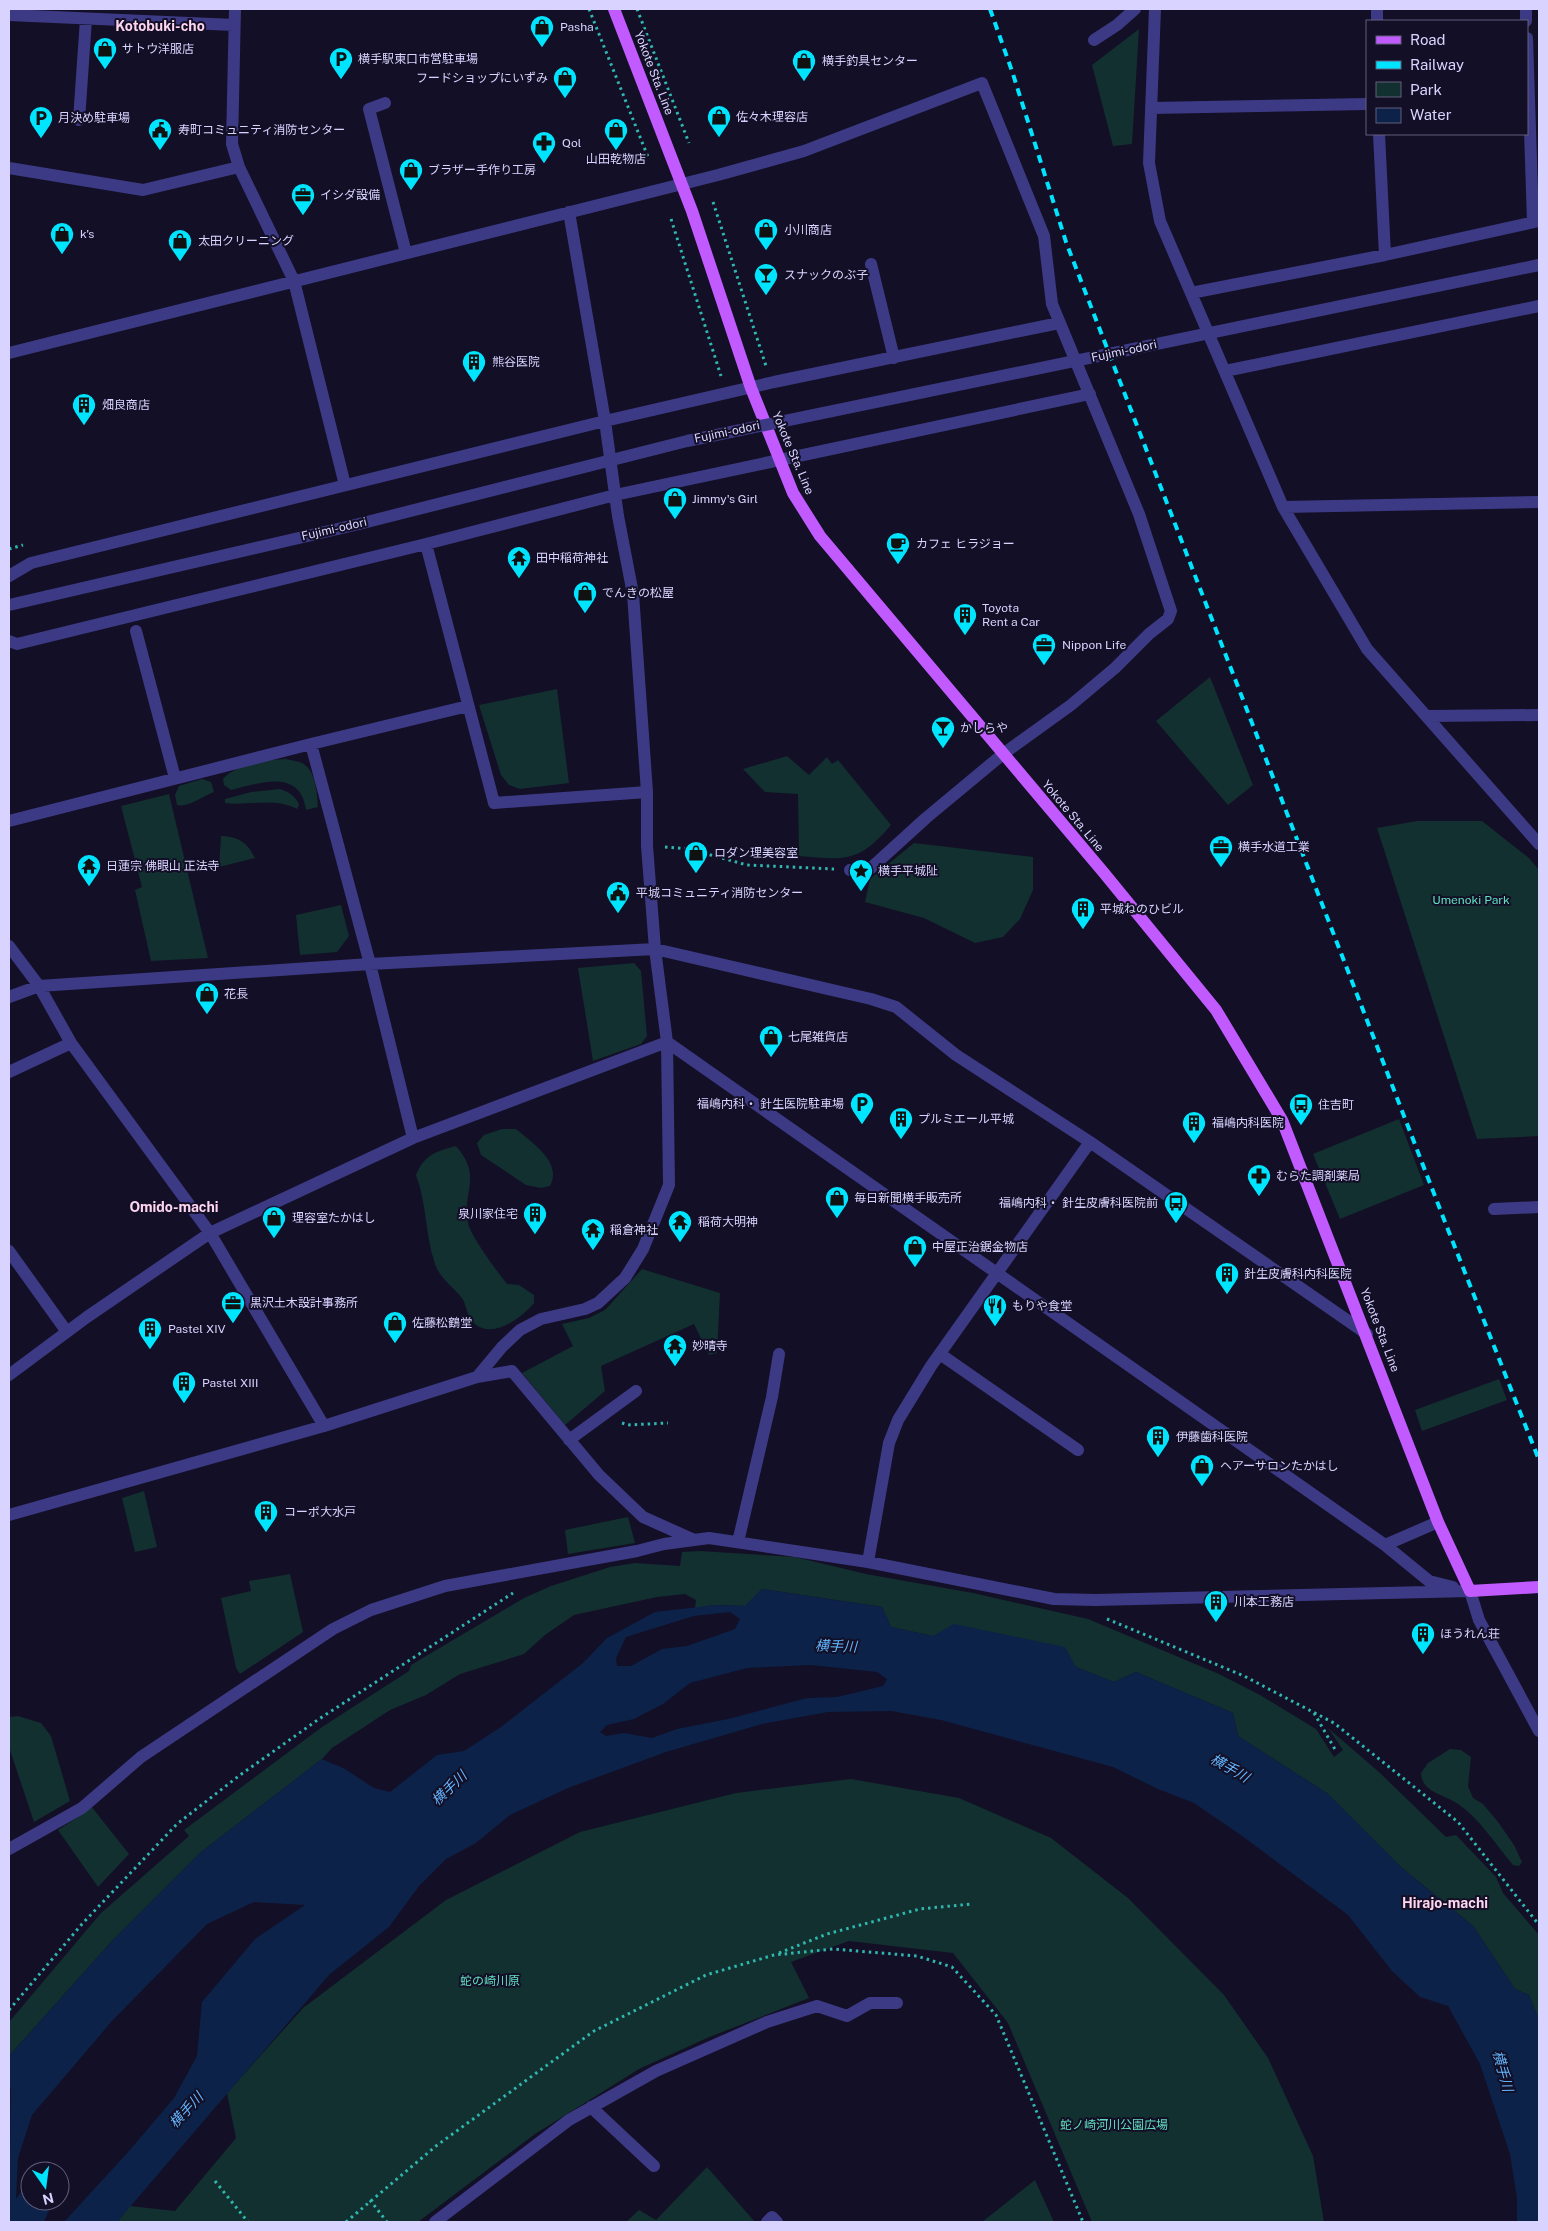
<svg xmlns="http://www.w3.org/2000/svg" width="1548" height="2231" viewBox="0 0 1548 2231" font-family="'Public Sans','Noto Sans JP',sans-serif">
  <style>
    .green { fill: #12302f }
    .water { fill: #0c2248; fill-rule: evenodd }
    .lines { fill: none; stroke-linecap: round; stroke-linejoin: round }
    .path { stroke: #2fb8b0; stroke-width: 3; stroke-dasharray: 2.5 4; stroke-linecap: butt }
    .minor { stroke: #3d3a85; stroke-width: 12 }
    .major { stroke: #c25bff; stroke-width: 12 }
    .rail { stroke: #00e5ff; stroke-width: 4; stroke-dasharray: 8 6; stroke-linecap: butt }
    .minor-bridge { stroke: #3d3a85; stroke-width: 12 }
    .labels { text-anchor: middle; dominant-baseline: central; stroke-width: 4; stroke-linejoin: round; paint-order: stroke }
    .poi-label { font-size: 12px; fill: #d9d4ff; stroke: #130f26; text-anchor: start }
    .street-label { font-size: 12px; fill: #d9d4ff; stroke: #130f26 }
    .park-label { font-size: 12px; fill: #5fe0c0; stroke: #130f26 }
    .neighbourhood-label { font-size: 14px; font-weight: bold; fill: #ffd6f0; stroke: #130f26 }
    .water-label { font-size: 14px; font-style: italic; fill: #62b6ff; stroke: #130f26 }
  </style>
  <rect width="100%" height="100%" fill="#130f26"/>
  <path class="green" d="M1139,29L1132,144L1113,146L1092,65Z
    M1210,677L1253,785L1228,805L1156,721Z
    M557,689L569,783L520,789L509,785L501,775L479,705Z
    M787,756L809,775L827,757L832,764L838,760L891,825C859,863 845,860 799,856L798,794L765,792L743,769Z
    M286,759C292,761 301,761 305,765C316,773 317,794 318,807L306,810C300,768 260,783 231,790L224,785L223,779C236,764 266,760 286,759Z
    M202,779L211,782L214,792C203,796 188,808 177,805L175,795L179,786Z
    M280,789C289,792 296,796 299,805L297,809C275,797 249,806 225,803V799L251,792Z
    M169,794L208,958L151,961L135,890L142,887L121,806Z
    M1417,821H1482L1529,858L1539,870V1136L1477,1139L1377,828Z
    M221,836C239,837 247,842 255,858L219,867Z
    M914,843L1033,857V890L1020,919L1003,937L975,943L924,918L865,902L870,879Z
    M341,905L349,936L337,952L300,955L296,915Z
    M634,963L641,971L647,1036L641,1044L593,1061L578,968Z
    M1399,1119L1424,1185L1340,1219L1313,1154Z
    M502,1129H516C531,1142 563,1162 550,1186L541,1188L526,1185L481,1155L477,1143L484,1135Z
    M456,1146C483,1177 462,1190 468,1223C471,1237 497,1271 507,1284L519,1285L534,1295V1303C521,1319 487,1344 470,1318C466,1311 466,1303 461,1297C453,1287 439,1277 435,1264C425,1235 427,1204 416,1175C425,1154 435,1152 456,1146Z
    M642,1269L720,1293L717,1353L709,1355L694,1324L601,1366L605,1391L565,1425L522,1373L573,1346L562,1324L589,1318L605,1310Z
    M1499,1379L1507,1400L1422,1431L1415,1410Z
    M144,1491L157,1547L135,1552L122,1498Z
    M628,1517L635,1543L568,1554L565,1530Z
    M700,1551L795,1557L866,1574L973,1593L1088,1619L1219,1674L1260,1695L1316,1729L1334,1757L1343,1750L1328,1728L1379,1772L1446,1837L1456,1835L1496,1877L1503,1893L1539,1935V2020L1529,1995L1515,1989L1473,1926L1402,1868L1328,1794L1238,1736L1233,1713L1136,1672L1114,1682L1076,1667L891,1627L882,1607L762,1589L745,1606L716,1605L695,1608L696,1600L685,1594L657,1597L574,1615L545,1635L524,1654L460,1674L426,1695L390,1710L332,1748L322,1759L201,1852L112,1941L9,2056V2022L101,1913L189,1836L184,1830L322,1727L409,1671L411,1665L524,1598L551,1586L610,1567L635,1563L680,1566L682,1552Z
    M290,1574L303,1632L240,1674L236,1668L221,1598L251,1591L249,1581Z
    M18,1716L41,1723L51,1736L70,1801L34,1822L9,1747V1717Z
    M1450,1749L1461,1750L1471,1757L1468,1786L1473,1798L1483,1804L1498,1822L1514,1845L1522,1862L1519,1866L1513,1865C1496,1845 1480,1819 1458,1804C1444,1794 1422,1793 1421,1773L1428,1763Z
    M851,1779L959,1798L1051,1838L1128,1898L1224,1995L1268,2058L1313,2156L1324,2222H1092L1008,2023L953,1953L849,1941L791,1962L809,1998L707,2038L639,2069L535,2134L418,2222H117L130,2206L175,2211L236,2138L227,2093L303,2008L446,1900L580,1832L736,1793Z
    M91,1806L129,1854L98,1887L58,1830L83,1814Z
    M707,2167L755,2222H626L639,2210L656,2220Z
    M1035,2180L1054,2222H982Z"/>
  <path class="water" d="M762,1589L882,1607L891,1627L933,1636L954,1624L1065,1647L1076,1667L1114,1682L1136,1672L1233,1713L1238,1736L1328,1794L1402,1868L1473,1926L1515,1989L1529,1995L1539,2020V2222H1517V2198L1510,2154L1480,2064L1448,2006L1420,1997L1392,1971L1348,1915L1245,1838L1194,1803L1158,1789L1113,1767L941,1720L891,1711L828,1712L762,1724L666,1752L568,1788L510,1815L476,1843L446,1859L419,1886L389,1927L329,1975L117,2222H64L129,2151L174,2098L197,2056L202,2002L255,1939L305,1905L254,1902L207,1924L162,1970L112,2021L32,2115L18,2158L16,2199L30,2179V2201H53L44,2222H9L11,2087L9,2089V2056L112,1941L201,1852L322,1759L345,1769L374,1788L390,1792L437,1755L464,1751L501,1727L583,1663L607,1638L655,1612L716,1605L745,1606ZM730,1612L740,1619L735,1629L687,1646L662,1649L631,1666H617L616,1658L626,1637L694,1616ZM811,1665L877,1672L887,1679L883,1686L837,1697L807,1698L728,1719L677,1729L652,1738L624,1733L606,1736L600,1732L607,1725L634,1719L663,1704L690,1683L747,1668Z"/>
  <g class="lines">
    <path class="path" d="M589,9L648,157
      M637,9L689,143
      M713,202L766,366
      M671,219L721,376
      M9,549L23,545
      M665,847L689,849L747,865L834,869
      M622,1423L628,1425L668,1423
      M1107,1619L1244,1676L1334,1723L1458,1822L1539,1925
      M1314,1713L1336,1751
      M779,1953L827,1934L920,1909L972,1904
      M9,2010L82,1924L177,1824L240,1775L319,1719L513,1593
      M215,2181L248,2222
      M370,2200L387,2222
      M346,2222L436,2146L594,2031L706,1975L774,1955L833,1949L917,1956L952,1967L996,2015L1083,2222"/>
    <path class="minor" d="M235,9L232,144L239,167L294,281L345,485
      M1155,9L1149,163L1160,221L1283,507L1367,649L1539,844
      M1377,9V21
      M1526,9V21
      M9,15L234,25
      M1527,38L1533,222
      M1094,40L1117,25L1135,9
      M385,103L369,109L406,253
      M1151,108L1367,104
      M79,120L86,19
      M1379,134L1385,255
      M9,168L143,190L239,167
      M871,264L894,358
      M1191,293L1385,255L1539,221
      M9,353L718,175L804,151L982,83L1044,236L1052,304L1139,514L1171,611L1168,619L1149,634L1115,668L1071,705L1003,754L926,818L871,868L862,871L850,870
      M1225,371L1539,306
      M1283,507L1539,502
      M426,544L494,803L647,792
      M9,576L31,563L605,421L774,382L1059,323
      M9,605L48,596
      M136,631L175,778
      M9,641L17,644L426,544L615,495L1090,394
      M1428,716L1539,715
      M311,744L370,964L413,1138
      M9,821L311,744L468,706
      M9,946L39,986L71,1043L210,1233L324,1426
      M9,997L39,986L370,964L655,949L871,999L896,1007L956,1055L1090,1142L1367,1334
      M667,1042L1385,1545L1438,1522
      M9,1072L71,1043
      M1494,1209L1539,1207
      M9,1251L67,1332
      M940,1354L1078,1450
      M9,1375L87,1317L210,1233L413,1138L667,1042
      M477,1377L502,1347L520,1330L541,1319L585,1309L598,1303L625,1278L643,1249L669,1185L667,1042L655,949L647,846V792L633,594L618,516L605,421L569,212
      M569,1440L636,1391
      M9,1515L324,1426L477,1377L512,1371L599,1475L643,1517L692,1539
      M738,1542L772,1397L779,1354
      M1385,1545L1429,1581L1453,1587
      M868,1562L889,1443L898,1420L931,1366L1090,1142
      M1470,1591L1479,1620L1539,1731
      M9,1849L82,1808L141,1757L333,1629L371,1610L445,1586L637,1551L664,1544L709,1538L868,1562L1054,1599L1095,1600L1470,1591
      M591,2107L654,2166
      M435,2222L569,2120L656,2071L767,2022L817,2006L847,2016L870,2003H897
      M767,2222L772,2217L777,2222"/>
    <path class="major" d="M614,9L692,211L751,388L793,493L820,536L1104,873L1216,1010L1282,1120L1438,1522L1470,1591L1539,1587"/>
    <path class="rail" d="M990,9L1012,71L1066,242L1445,1222L1539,1460"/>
    <path class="minor-bridge" d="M48,596L359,524L687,441L1539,265"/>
  </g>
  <defs>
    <g id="shop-pin" transform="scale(1.25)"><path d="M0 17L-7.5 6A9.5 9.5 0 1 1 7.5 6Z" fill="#00e5ff" stroke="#130f26"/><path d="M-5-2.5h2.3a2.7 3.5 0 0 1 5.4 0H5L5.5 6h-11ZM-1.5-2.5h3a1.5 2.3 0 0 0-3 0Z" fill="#111"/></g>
    <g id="parking-pin" transform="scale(1.25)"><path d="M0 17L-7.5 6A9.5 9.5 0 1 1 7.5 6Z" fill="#00e5ff" stroke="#130f26"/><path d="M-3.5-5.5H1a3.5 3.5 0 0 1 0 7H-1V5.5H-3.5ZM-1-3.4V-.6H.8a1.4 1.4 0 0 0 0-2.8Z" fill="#111"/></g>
    <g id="civic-pin" transform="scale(1.25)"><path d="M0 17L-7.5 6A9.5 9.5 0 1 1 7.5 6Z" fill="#00e5ff" stroke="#130f26"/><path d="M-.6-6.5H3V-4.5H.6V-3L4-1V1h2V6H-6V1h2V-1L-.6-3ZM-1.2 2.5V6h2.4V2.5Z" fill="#111"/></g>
    <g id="pharmacy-pin" transform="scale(1.25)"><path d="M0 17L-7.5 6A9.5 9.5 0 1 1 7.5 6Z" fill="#00e5ff" stroke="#130f26"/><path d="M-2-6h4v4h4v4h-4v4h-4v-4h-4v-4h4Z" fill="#111"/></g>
    <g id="office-pin" transform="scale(1.25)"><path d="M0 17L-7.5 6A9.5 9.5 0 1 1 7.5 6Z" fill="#00e5ff" stroke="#130f26"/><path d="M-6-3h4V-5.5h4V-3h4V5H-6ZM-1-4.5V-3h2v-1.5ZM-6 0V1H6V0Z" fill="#111"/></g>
    <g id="bar-pin" transform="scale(1.25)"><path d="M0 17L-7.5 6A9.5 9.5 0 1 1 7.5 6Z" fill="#00e5ff" stroke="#130f26"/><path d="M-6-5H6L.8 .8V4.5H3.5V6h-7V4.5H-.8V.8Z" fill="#111"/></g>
    <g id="building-pin" transform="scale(1.25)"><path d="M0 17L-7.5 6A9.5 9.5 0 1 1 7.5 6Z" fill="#00e5ff" stroke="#130f26"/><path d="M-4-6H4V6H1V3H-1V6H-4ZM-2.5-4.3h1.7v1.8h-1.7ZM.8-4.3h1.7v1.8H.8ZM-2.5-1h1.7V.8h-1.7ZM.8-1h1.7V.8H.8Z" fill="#111"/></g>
    <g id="cafe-pin" transform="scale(1.25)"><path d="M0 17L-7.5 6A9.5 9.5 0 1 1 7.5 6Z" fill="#00e5ff" stroke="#130f26"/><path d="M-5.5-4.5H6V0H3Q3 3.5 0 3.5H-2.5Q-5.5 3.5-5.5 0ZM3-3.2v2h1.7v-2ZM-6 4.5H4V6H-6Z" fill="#111"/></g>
    <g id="temple-pin" transform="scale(1.25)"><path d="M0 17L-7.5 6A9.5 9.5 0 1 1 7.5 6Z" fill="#00e5ff" stroke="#130f26"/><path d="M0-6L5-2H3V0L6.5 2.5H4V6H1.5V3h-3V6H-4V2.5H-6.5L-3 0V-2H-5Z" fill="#111"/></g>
    <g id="sight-pin" transform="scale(1.25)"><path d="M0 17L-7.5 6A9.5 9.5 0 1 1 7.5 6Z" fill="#00e5ff" stroke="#130f26"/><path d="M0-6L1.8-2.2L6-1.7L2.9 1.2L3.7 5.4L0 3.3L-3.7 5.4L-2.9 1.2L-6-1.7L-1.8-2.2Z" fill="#111"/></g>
    <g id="bus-pin" transform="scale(1.25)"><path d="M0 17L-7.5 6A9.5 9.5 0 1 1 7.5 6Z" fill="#00e5ff" stroke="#130f26"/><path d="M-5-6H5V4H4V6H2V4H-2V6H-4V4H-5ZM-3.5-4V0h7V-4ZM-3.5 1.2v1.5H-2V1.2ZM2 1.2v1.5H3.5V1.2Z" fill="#111"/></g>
    <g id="restaurant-pin" transform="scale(1.25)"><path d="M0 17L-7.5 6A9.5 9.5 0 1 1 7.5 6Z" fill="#00e5ff" stroke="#130f26"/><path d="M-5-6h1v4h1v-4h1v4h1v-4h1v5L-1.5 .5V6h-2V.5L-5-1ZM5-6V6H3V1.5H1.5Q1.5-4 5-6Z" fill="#111"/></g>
  </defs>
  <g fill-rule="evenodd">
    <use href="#shop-pin" x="542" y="27"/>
    <use href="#shop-pin" x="105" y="49"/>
    <use href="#parking-pin" x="341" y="59"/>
    <use href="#shop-pin" x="804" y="61"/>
    <use href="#shop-pin" x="565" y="78"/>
    <use href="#shop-pin" x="719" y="117"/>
    <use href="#parking-pin" x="41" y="118"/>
    <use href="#civic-pin" x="160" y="130"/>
    <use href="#shop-pin" x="616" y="130"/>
    <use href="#pharmacy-pin" x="544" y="143"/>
    <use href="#shop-pin" x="411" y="170"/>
    <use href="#office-pin" x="303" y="195"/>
    <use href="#shop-pin" x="766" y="230"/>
    <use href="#shop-pin" x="62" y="234"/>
    <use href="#shop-pin" x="180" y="241"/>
    <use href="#bar-pin" x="766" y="275"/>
    <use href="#building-pin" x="474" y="362"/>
    <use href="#building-pin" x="84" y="405"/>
    <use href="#shop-pin" x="675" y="499"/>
    <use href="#cafe-pin" x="898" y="544"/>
    <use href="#temple-pin" x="519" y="558"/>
    <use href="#shop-pin" x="585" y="593"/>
    <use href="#building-pin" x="965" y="615"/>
    <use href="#office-pin" x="1044" y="645"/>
    <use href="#bar-pin" x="943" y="728"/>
    <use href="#office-pin" x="1221" y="847"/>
    <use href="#shop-pin" x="696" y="853"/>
    <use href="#temple-pin" x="89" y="866"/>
    <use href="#sight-pin" x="861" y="871"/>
    <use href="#civic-pin" x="618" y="893"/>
    <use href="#building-pin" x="1083" y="909"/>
    <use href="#shop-pin" x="207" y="994"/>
    <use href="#shop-pin" x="771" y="1037"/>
    <use href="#parking-pin" x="862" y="1104"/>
    <use href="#bus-pin" x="1301" y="1105"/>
    <use href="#building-pin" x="901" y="1119"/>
    <use href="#building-pin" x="1194" y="1123"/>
    <use href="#pharmacy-pin" x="1259" y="1176"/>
    <use href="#shop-pin" x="837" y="1198"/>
    <use href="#bus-pin" x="1176" y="1203"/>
    <use href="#building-pin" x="535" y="1214"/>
    <use href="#shop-pin" x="274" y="1218"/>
    <use href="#temple-pin" x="680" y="1222"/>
    <use href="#temple-pin" x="593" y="1230"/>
    <use href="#shop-pin" x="915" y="1247"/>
    <use href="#building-pin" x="1227" y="1274"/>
    <use href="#office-pin" x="233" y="1303"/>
    <use href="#restaurant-pin" x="995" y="1306"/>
    <use href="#shop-pin" x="395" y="1323"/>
    <use href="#building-pin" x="150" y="1329"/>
    <use href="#temple-pin" x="675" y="1346"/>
    <use href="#building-pin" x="184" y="1383"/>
    <use href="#building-pin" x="1158" y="1437"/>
    <use href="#shop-pin" x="1202" y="1466"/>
    <use href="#building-pin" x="266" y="1512"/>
    <use href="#building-pin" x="1216" y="1602"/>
    <use href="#building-pin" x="1423" y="1634"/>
  </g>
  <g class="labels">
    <g class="poi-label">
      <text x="560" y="27">Pasha</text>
      <text x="122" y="49">サトウ洋服店</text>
      <text x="358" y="59">横手駅東口市営駐車場</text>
      <text x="822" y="61">横手釣具センター</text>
      <text x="548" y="78" text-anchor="end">フードショップにいずみ</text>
      <text x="736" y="117">佐々木理容店</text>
      <text x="58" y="118">月決め駐車場</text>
      <text x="178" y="130">寿町コミュニティ消防センター</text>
      <text x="562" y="143">Qol</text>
      <text x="616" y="159" text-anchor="middle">山田乾物店</text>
      <text x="428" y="170">ブラザー手作り工房</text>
      <text x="320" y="195">イシダ設備</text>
      <text x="784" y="230">小川商店</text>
      <text x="80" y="234">k's</text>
      <text x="198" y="241">太田クリーニング</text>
      <text x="784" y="275">スナックのぶ子</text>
      <text x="492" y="362">熊谷医院</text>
      <text x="102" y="405">畑良商店</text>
      <text x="692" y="499">Jimmy's Girl</text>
      <text x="916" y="544">カフェ ヒラジョー</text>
      <text x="536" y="558">田中稲荷神社</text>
      <text x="602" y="593">でんきの松屋</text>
      <text x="982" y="608">Toyota<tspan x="982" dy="14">Rent a Car</tspan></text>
      <text x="1062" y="645">Nippon Life</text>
      <text x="960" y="728">かしらや</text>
      <text x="1238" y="847">横手水道工業</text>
      <text x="714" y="853">ロダン理美容室</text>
      <text x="106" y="866">日蓮宗 佛眼山 正法寺</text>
      <text x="878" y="871">横手平城阯</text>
      <text x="636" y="893">平城コミュニティ消防センター</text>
      <text x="1100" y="909">平城ねのひビル</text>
      <text x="224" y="994">花長</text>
      <text x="788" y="1037">七尾雑貨店</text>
      <text x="844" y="1104" text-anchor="end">福嶋内科・ 針生医院駐車場</text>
      <text x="1318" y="1105">住吉町</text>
      <text x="918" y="1119">プルミエール平城</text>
      <text x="1212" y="1123">福嶋内科医院</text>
      <text x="1276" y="1176">むらた調剤薬局</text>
      <text x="854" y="1198">毎日新聞横手販売所</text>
      <text x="1158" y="1203" text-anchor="end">福嶋内科・ 針生皮膚科医院前</text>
      <text x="518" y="1214" text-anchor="end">泉川家住宅</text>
      <text x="292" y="1218">理容室たかはし</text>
      <text x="698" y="1222">稲荷大明神</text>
      <text x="610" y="1230">稲倉神社</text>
      <text x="932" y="1247">中屋正治鋸金物店</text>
      <text x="1244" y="1274">針生皮膚科内科医院</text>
      <text x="250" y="1303">黒沢土木設計事務所</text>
      <text x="1012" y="1306">もりや食堂</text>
      <text x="412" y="1323">佐藤松鶴堂</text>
      <text x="168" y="1329">Pastel XIV</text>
      <text x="692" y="1346">妙晴寺</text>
      <text x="202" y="1383">Pastel XIII</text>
      <text x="1176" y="1437">伊藤歯科医院</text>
      <text x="1220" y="1466">ヘアーサロンたかはし</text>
      <text x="284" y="1512">コーポ大水戸</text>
      <text x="1234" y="1602">川本工務店</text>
      <text x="1440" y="1634">ほうれん荘</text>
    </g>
    <g class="street-label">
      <text transform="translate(654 73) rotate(69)">Yokote Sta. Line</text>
      <text transform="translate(1124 351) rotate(-12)">Fujimi-odori</text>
      <text transform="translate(727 432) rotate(-12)">Fujimi-odori</text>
      <text transform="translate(793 453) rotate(67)">Yokote Sta. Line</text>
      <text transform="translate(334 529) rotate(-13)">Fujimi-odori</text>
      <text transform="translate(1073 816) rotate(50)">Yokote Sta. Line</text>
      <text transform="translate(1380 1330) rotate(69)">Yokote Sta. Line</text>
    </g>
    <g class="park-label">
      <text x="1471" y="900">Umenoki Park</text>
      <text x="490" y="1981">蛇の崎川原</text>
      <text x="1114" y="2125">蛇ノ崎河川公園広場</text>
    </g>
    <g class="neighbourhood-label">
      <text x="160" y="26">Kotobuki-cho</text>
      <text x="174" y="1207">Omido-machi</text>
      <text x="1445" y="1903">Hirajo-machi</text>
    </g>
    <g class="water-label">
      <text transform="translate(836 1646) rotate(2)">横手川</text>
      <text transform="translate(1230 1768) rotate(30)">横手川</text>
      <text transform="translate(449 1788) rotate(-44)">横手川</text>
      <text transform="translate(1503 2071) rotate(75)">横手川</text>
      <text transform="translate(186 2110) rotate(-47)">横手川</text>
    </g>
  </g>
  <rect width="1548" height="2231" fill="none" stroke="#d9d4ff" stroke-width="20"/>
  <rect x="1366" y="20" width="162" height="115" fill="#130f26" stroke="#625e7d"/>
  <rect x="1376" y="36" width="25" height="8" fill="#c25bff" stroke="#625e7d"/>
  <text x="1410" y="45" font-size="15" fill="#d9d4ff">Road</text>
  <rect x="1376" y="61" width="25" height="8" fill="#00e5ff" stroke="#625e7d"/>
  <text x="1410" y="70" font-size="15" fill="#d9d4ff">Railway</text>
  <rect x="1376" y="82" width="25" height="15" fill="#12302f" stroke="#625e7d"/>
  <text x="1410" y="95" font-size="15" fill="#d9d4ff">Park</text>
  <rect x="1376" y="108" width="25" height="15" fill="#0c2248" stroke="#625e7d"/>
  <text x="1410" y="120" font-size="15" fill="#d9d4ff">Water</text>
  <g transform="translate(45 2186) rotate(166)"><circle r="24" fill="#130f26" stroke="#625e7d"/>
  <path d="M0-4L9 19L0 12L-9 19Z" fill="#00e5ff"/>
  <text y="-8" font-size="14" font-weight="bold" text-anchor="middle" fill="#d9d4ff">N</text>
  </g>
</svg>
